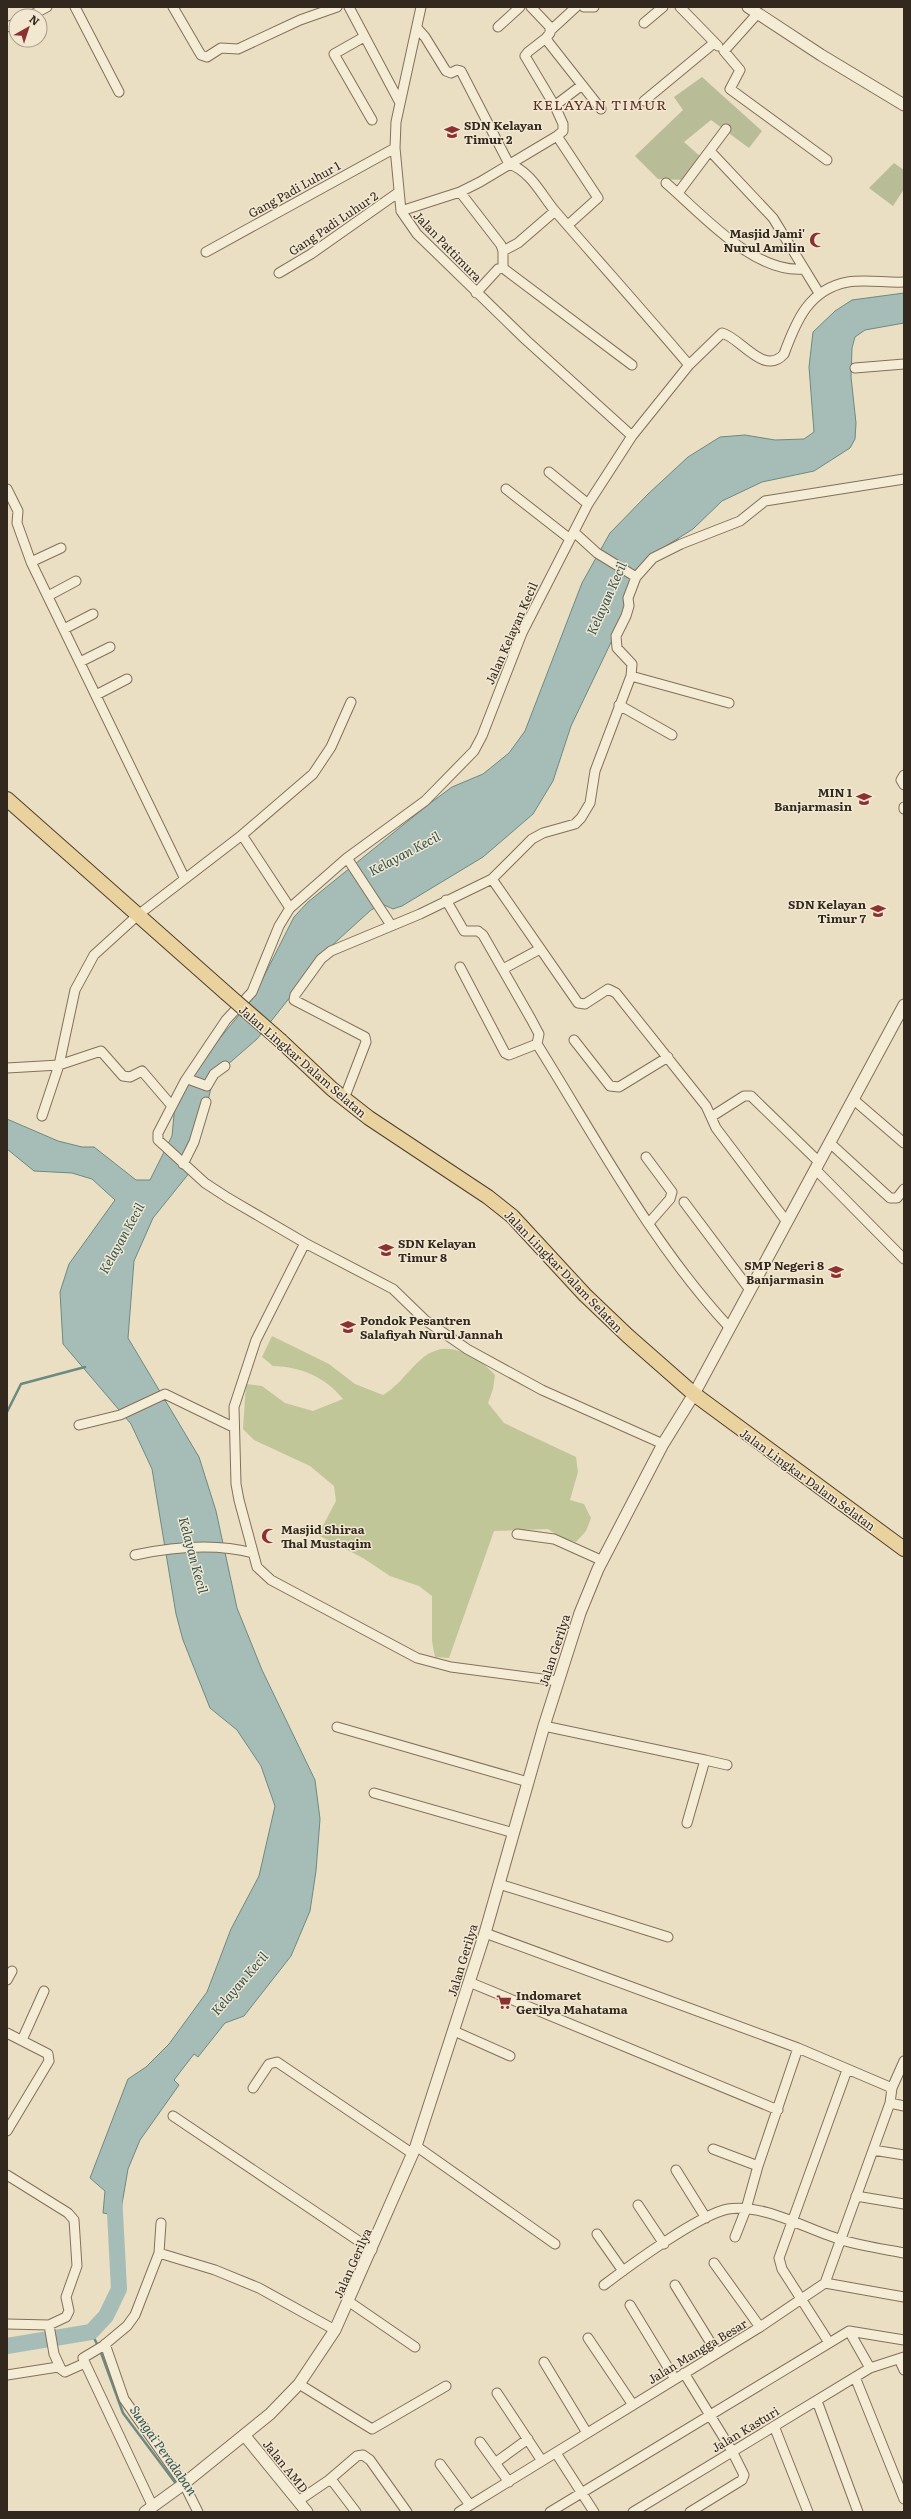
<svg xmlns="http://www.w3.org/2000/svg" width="911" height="2519" viewBox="0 0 911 2519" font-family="Literata,serif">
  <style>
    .green { fill: #c1c698 }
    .cemetery { fill: #b8bc97 }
    .water { fill: #a5bdb6; stroke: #6d8a82 }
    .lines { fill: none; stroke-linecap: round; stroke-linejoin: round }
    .stream { stroke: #6d8a82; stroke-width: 2.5 }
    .river { stroke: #a5bdb6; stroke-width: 16 }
    .minor-casing { stroke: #82705c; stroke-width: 11 }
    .tertiary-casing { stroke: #82705c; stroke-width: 13 }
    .primary-casing { stroke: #503f2f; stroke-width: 16 }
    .minor { stroke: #f5ecd5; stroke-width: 9 }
    .tertiary { stroke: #f5ecd5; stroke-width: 11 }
    .primary { stroke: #ead29e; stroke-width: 14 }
    .primary-bridge-casing { stroke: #503f2f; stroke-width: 16; stroke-linecap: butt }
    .primary-bridge { stroke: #ead29e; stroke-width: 14 }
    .labels { text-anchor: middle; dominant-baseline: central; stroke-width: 3; stroke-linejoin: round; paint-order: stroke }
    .poi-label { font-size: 12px; font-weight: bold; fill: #33281e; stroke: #f2e8d2; text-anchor: start }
    .street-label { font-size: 12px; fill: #33281e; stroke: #f2e8d2 }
    .water-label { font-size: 13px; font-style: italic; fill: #2f524f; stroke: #f2e8d2 }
    .quarter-label { font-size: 14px; letter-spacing: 1px; fill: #5c2d22; stroke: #f2e8d2 }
  </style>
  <rect width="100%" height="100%" fill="#eadec3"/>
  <path class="green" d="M272,1336L329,1364L355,1384L383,1395C410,1380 422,1339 459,1351C474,1356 484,1363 495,1375L493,1389L488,1403L504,1423L576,1457L578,1472L570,1500L584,1504L591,1518L586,1531L576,1542L561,1538L548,1529L494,1531L449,1658L435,1657L432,1641V1596L419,1586L390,1576L363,1558L318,1535L336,1501L334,1486L310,1466L254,1440L243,1429L246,1384L262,1386L285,1403L313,1411L343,1399C325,1377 302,1367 273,1366L262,1357Z"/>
  <path class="cemetery" d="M702,77L762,131L749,148L711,120L684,142L702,158L686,180L658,179L635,156L683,110L674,97Z
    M894,163L904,170V189L893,206L869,188Z"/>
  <path class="water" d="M904,293V323L865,330L855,337L852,348L851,377L856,423L855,439L850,448L814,471L762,482L722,501L693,529L650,556L634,572L626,611L571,726L553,781L533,814L483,857L402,906L393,909L382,904L371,910L328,949L257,1039L218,1073L212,1084L199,1137L188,1158L190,1172L153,1218L134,1261L128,1338L199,1457L216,1511L237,1608L262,1670L315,1780L320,1819L316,1871L310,1911L291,1956L244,2016L225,2023L198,2057L194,2054L174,2080L179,2085L140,2140L128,2169L120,2216L103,2213L105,2191L90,2178L128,2079L146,2067L169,2044L207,1992L231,1929L259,1876L275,1806L261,1766L237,1730L210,1708L183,1640L176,1614L152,1469L131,1424L63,1344L60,1292L69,1264L115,1200L92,1179L72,1173L34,1171L7,1149V1119L58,1141L82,1147H94L136,1180H150L172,1136L175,1104L211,1049L253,998L294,917L308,902L429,804L452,787L483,774L509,753L525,731L582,583L610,533L648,494L688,457L720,437L745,435L775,440L804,439L814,432L809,367L813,332L835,311L852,300Z"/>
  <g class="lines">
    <path class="stream" d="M7,1412L21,1384L85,1367
      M91,2332L98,2346
      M100,2350L123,2413L177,2485"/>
    <path class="river" d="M7,2346L91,2332L106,2316L119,2289L114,2194"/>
    <g class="minor-casing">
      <path id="minor" d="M75,7L119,92
        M173,7L198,50L201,55L207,57L221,48L238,49L300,20L337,7
        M349,7L400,103
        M421,7L396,122L395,148L401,211L417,234L526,340L632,436
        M531,7L550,27V33L546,38L549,43L601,109
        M584,7H594
        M680,7L718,46
        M758,13L724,51L740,70L730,89L827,160
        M30,16L47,7
        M644,23L663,7
        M7,27L16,23
        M498,27L520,7
        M417,28L425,37L446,71L451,73L457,70L461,71L509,164C531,171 542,196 555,211C600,263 645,313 689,365
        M551,30L576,7
        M364,37L334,54L372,120
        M546,38L528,52L525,56L553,103L557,104L582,85
        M644,101L714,43
        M557,136L598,198L568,225
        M710,151L773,218L819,293
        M666,183C702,214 753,273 803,269
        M460,192L501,245L503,251V268
        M678,193L726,129
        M401,211L460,192L480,182L557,136L563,131V124L554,104
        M503,251L518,243L555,211
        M206,252L395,148
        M279,273L311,254L399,192
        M476,293L498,269L503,268L632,365
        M855,368L904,364
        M549,472L588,504
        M7,489L18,511L17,523L31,562L184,877
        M506,489L570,539
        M574,532L597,553L636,577
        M31,562L61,548
        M48,596L76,581
        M64,629L93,614
        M80,662L110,647
        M631,676L729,703
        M96,695L127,679
        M619,705L672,735
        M904,775L901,780L904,785
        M904,807V809
        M242,835L290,908
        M347,858L391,925
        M492,879L578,1003L585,1004L608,989L616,993L706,1106L716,1128L787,1222
        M446,900L464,931H478L483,935L531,1019L539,1034L537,1044C597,1140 652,1244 729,1327
        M460,967L505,1053L509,1055L537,1044
        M503,969L540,949
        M574,1040L610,1086L619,1087L668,1057
        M7,1068L59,1065L101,1051L123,1076L130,1077L142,1071L172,1106L158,1133V1140L205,1183L228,1198L305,1243L393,1289L425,1320L467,1349L542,1390L663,1444
        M185,1081L188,1079L207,1086L214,1074L225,1066
        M344,1099L366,1042L365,1037L294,1000L295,995L321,959L331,951L420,914L492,879L532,839L543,833L575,824L581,818L590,803L595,771L631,676L632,664L617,648L616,636L626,616L629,606L628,598L636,577L653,558L681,544L740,521L765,501L904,479
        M854,1100L904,1143
        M172,1106L185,1081L226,1020L252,992L279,926L290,908L347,858L425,801L474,751L482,736L522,633L588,504L632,436L689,365L722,333C740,337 764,377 784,354C796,321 809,289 848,282C866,279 886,283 904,282
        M42,1116L59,1065L75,990L94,955L138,915L242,835L313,774L331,747L351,702
        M711,1117L744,1096H751L819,1162
        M830,1143L890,1198H897L904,1189
        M646,1157L672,1192L670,1199L649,1223
        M183,1164L194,1142L206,1102
        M816,1170L904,1259
        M684,1202L750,1290
        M305,1243L256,1340L234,1407L236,1484L239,1500L257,1567L271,1580L417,1658L451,1667L558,1681
        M79,1425L120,1415L165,1394L233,1427
        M517,1534L554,1539L603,1561
        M135,1555C173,1547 215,1543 253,1553
        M544,1726L705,1760L687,1823
        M337,1727L528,1782
        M705,1760L727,1765
        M374,1793L514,1833
        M499,1884L668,1937
        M485,1933L798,2048L892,2088
        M7,1980L12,1971
        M469,1982L778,2110
        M454,2031L510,2056
        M7,2033L48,2054L49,2061L7,2131
        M22,2040L44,1991
        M253,2088L269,2064L277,2062L413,2154
        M890,2103L904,2106
        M173,2116L372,2250
        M416,2146L555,2244
        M713,2149L758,2166
        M873,2150L904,2155
        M676,2170L706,2218
        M7,2175L68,2213L74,2220L77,2266L66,2297L69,2311L66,2317L49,2325L7,2324
        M856,2196L904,2204
        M638,2205L664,2244
        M597,2234L623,2271
        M735,2237L746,2209L758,2166L798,2048
        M159,2253L215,2270L259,2288L335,2330
        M714,2263L760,2327
        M825,2283L904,2297
        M604,2285C629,2266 700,2214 728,2209C763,2203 808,2230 842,2240C862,2246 883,2249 904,2253
        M675,2285L717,2353
        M348,2301L415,2347
        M630,2305L675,2379
        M49,2325L54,2354L60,2367
        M849,2331L870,2368L904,2357
        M588,2338L633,2405
        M828,2341L782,2269L779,2258L847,2070
        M105,2344L124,2399L184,2484L198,2512
        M899,2359L904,2370
        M544,2362L587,2433
        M85,2363L153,2507
        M684,2373L732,2451L744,2475L742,2480L690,2512
        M7,2375L58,2367L65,2372L85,2363L83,2358L103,2346L127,2326L135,2315L159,2253L161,2223
        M855,2377L904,2499
        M299,2384L372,2429L446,2386
        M497,2393L542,2461
        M817,2401L858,2512
        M774,2426L808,2512
        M480,2442L509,2482
        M556,2453L594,2512
        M495,2463L528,2439
        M440,2464L470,2505
        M329,2480L357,2456L363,2455L370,2460L407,2512
        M298,2501L329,2480L334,2483L356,2512
        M459,2512L760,2327L825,2283L890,2103L892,2088L904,2061
        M550,2512L849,2331L904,2340
        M633,2512L870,2368"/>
    </g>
    <g class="tertiary-casing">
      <path id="tertiary" d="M748,7L821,55L904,105
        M245,2436L307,2512
        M145,2512L181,2486L270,2414L299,2384L335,2330L416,2146L485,1933L544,1726L580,1613L598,1569L663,1444L694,1394L904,1005"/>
    </g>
    <g class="primary-casing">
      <path id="primary" d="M7,799L226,993
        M281,1041L332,1089L369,1118L488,1197L512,1216L585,1295L628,1336L694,1394L904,1549"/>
    </g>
    <use href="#minor" class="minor"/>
    <use href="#tertiary" class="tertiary"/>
    <use href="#primary" class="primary"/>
    <g class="primary-bridge-casing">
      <path id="primary-bridge" d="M226,993L281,1041"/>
    </g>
    <use href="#primary-bridge" class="primary-bridge"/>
  </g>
  <defs>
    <g id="school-bare" transform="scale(1.2)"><path d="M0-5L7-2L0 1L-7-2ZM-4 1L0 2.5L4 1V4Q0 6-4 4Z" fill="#8c3132" stroke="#f2e8d2" stroke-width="2.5" paint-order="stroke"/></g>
    <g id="mosque-bare" transform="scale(1.2)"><path d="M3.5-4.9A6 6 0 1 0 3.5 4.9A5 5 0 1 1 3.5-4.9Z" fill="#8c3132" stroke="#f2e8d2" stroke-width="2.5" paint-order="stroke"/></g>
    <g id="supermarket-bare" transform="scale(1.2)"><path d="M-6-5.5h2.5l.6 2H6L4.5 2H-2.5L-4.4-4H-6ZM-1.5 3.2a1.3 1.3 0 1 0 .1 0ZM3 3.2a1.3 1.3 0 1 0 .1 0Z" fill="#8c3132" stroke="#f2e8d2" stroke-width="2.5" paint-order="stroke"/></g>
  </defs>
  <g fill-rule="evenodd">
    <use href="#school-bare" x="452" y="132"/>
    <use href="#mosque-bare" x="817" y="240"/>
    <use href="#school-bare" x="864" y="799"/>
    <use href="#school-bare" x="878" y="911"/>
    <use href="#school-bare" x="386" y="1250"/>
    <use href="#school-bare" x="836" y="1272"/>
    <use href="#school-bare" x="348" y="1327"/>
    <use href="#mosque-bare" x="269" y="1536"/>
    <use href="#supermarket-bare" x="504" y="2002"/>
  </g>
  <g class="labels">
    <g class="poi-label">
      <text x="464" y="125">SDN Kelayan<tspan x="464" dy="14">Timur 2</tspan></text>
      <text x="805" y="233" text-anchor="end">Masjid Jami'<tspan x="805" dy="14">Nurul Amilin</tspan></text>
      <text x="852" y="792" text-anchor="end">MIN 1<tspan x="852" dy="14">Banjarmasin</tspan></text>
      <text x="866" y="904" text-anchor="end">SDN Kelayan<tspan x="866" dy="14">Timur 7</tspan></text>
      <text x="398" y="1243">SDN Kelayan<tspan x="398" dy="14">Timur 8</tspan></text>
      <text x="824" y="1265" text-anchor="end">SMP Negeri 8<tspan x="824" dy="14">Banjarmasin</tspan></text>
      <text x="360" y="1320">Pondok Pesantren<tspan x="360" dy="14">Salafiyah Nurul Jannah</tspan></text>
      <text x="281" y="1529">Masjid Shiraa<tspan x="281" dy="14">Thal Mustaqim</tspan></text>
      <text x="516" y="1995">Indomaret<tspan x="516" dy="14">Gerilya Mahatama</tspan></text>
    </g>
    <g class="street-label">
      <text transform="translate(294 189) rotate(-29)">Gang Padi Luhur 1</text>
      <text transform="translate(333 223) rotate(-34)">Gang Padi Luhur 2</text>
      <text transform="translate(448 246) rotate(46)">Jalan Pattimura</text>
      <text transform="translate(511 633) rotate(-66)">Jalan Kelayan Kecil</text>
      <text transform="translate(303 1061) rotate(41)">Jalan Lingkar Dalam Selatan</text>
      <text transform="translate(564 1271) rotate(46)">Jalan Lingkar Dalam Selatan</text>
      <text transform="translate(808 1479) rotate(36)">Jalan Lingkar Dalam Selatan</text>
      <text transform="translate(554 1650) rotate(-72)">Jalan Gerilya</text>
      <text transform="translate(462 1960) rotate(-73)">Jalan Gerilya</text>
      <text transform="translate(352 2263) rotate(-66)">Jalan Gerilya</text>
      <text transform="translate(697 2351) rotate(-31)">Jalan Mangga Besar</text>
      <text transform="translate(745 2429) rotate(-31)">Jalan Kasturi</text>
      <text transform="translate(286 2466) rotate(51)">Jalan AMD</text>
    </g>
    <g class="water-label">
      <text transform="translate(606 598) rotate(-66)">Kelayan Kecil</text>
      <text transform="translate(404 853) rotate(-28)">Kelayan Kecil</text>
      <text transform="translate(121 1238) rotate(-61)">Kelayan Kecil</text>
      <text transform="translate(194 1555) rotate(75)">Kelayan Kecil</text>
      <text transform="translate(239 1983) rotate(-49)">Kelayan Kecil</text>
      <text transform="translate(164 2450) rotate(55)">Sungai Peradaban</text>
    </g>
    <g class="quarter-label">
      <text x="600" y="104">KELAYAN TIMUR</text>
    </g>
  </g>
  <rect width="911" height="2519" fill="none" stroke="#33281e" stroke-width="16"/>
  <g transform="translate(28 28) rotate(39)"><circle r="19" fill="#f2e8d2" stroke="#a69b8a"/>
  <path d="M0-3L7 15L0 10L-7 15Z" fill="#8c3132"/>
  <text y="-6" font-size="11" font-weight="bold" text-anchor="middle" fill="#33281e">N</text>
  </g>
</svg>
